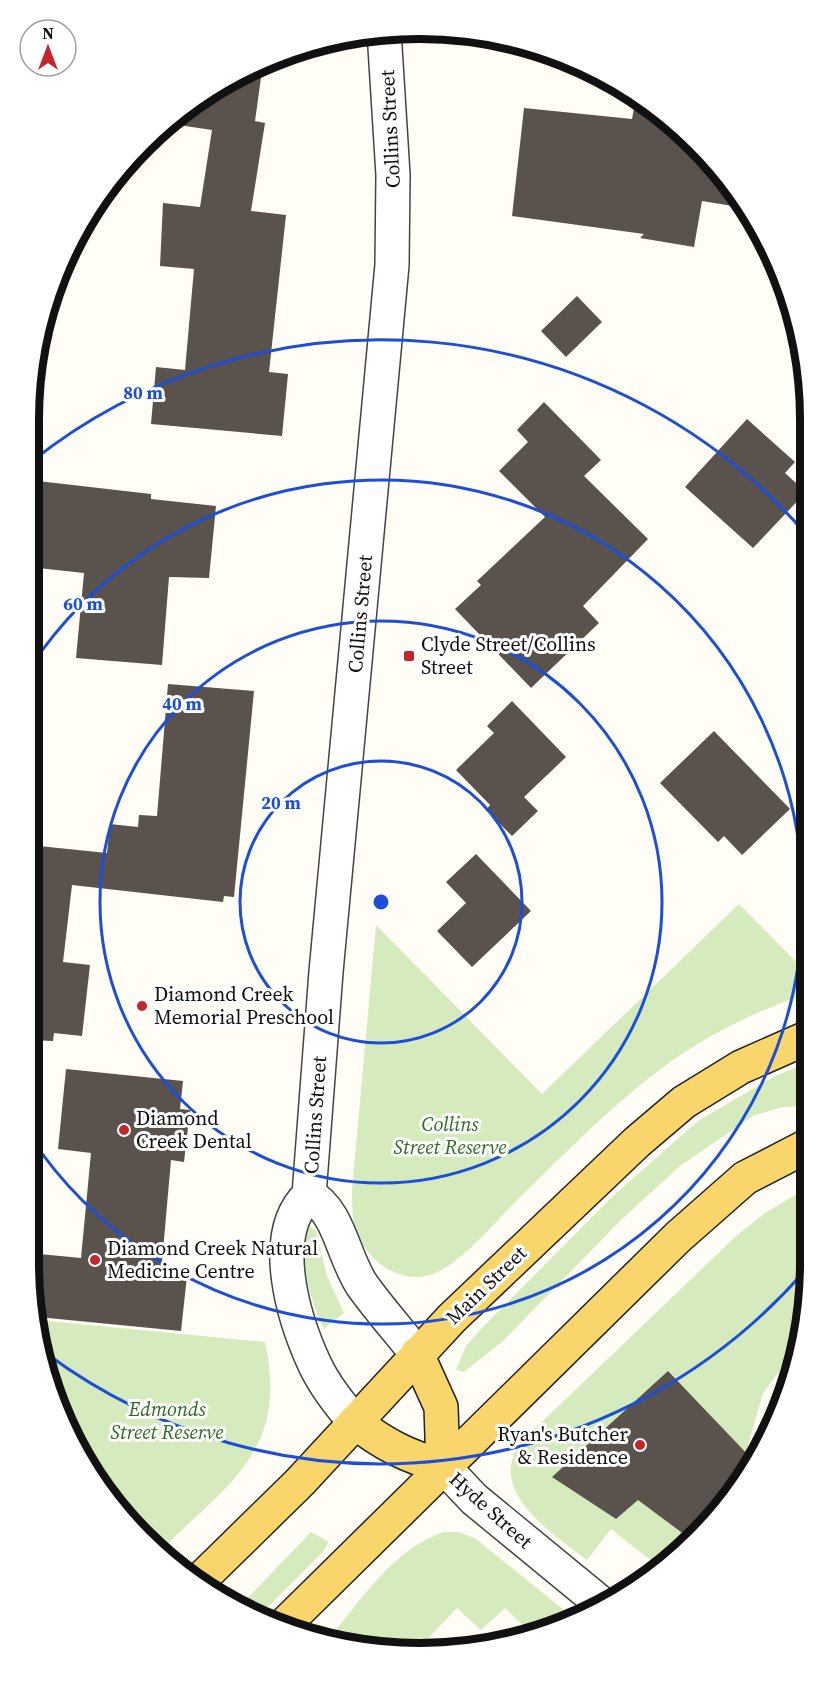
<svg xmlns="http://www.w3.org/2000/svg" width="839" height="1682" viewBox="0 0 839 1682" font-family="'Source Serif 4',serif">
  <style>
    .green { fill: #d5ebbd; fill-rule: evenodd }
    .building { fill: #5a524d }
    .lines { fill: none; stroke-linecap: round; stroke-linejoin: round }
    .minor-casing { stroke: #444; stroke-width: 36 }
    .tertiary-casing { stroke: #444; stroke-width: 36 }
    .primary-casing { stroke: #222; stroke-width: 36 }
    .minor { stroke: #fff; stroke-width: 33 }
    .tertiary { stroke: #fff; stroke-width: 33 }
    .primary { stroke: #f9d66b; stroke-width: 33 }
    .ring { fill: none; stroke: #1d4ed8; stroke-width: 3 }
    .poi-dot { fill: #c4262e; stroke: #fff; stroke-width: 2 }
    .labels { text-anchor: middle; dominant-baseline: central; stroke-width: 6; stroke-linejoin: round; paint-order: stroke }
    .street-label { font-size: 20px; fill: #111; stroke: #fff }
    .poi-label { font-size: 20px; fill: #111; stroke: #fff; text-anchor: start }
    .park-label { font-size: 20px; font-style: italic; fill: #2f6b1f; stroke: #fff }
    .rim { fill: none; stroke: #111; stroke-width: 8 }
    .centre { fill: #1d4ed8; stroke: #fff; stroke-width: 3 }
    .ring-label { font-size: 18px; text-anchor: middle; font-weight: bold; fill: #1d4ed8; stroke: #fff; stroke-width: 6; stroke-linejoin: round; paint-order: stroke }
  </style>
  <rect width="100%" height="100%" fill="#fffdf5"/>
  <path class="green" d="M739,904L809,975V993C750,1013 698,1039 649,1078C602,1115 559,1159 516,1201C493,1224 457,1269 426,1276C395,1282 365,1258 356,1230C352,1218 352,1203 352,1190L376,925L542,1094Z
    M809,1062V1106L782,1107L753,1116L680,1166L622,1219L503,1341L464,1372L456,1370L466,1346L481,1329L612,1197L698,1121L773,1077Z
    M809,1187L810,1288L801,1342L763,1393L745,1456L673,1526L693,1541L658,1566L611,1529L587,1560C553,1534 485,1491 521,1442L734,1238L765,1213ZM563,1484L630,1507L616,1519Z
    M310,1227L316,1231L327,1276L344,1313L324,1329C310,1300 300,1264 306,1230Z
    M38,1320L265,1342C288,1449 232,1481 163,1548L110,1501L49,1389Z
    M311,1532L329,1542L322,1553L260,1615L239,1607Z
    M444,1532H459L476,1539L575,1619L530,1632L505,1608L481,1630L457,1608L419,1648L343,1646L328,1640C360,1601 394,1548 444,1532Z"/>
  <path class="building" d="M263,63L255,121L265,123L251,211L286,215L269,372L288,374L282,436L151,424L156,367L185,370L194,269L160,266L163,203L200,207L212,130L165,123L224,81Z
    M524,108L632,119L634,108L661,113L730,182L745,208L702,201L694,247L640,238L644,234L512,216Z
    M577,296L602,322L566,357L541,331Z
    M544,402L601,460L584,476L648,539L583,606L599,623L531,688L455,609L481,585L477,581L545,517L499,471L528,442L517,430Z
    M747,419L795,462L785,473L806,492L753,548L685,487Z
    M29,480L151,494V499L216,506L209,578L169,577L162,665L76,658L84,573L29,567Z
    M168,684L254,691L234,897L224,896L223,902L72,885L63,962L90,965L82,1036L54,1033L53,1041L29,1040V845L107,853L110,824L138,827L139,815L157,816Z
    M512,701L566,757L524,797L538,811L512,836L486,810L490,805L456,770L494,733L487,726Z
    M714,731L790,809L742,855L724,836L718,842L660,783Z
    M476,854L531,911L472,967L437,931L466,903L446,882Z
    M66,1069L183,1081L180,1109L190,1110L184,1162L171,1160L161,1273L187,1276L181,1331L38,1317L29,1253L81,1258L91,1153L58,1149Z
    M668,1371L753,1460L693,1541L638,1500L616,1519L552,1477Z"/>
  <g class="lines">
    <g class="minor-casing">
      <path id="minor" d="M443,1466L474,1499L603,1605"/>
    </g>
    <g class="tertiary-casing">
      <path id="tertiary" d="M309,1195C340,1212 342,1255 362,1285C379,1309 399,1331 417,1354
        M355,1422C339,1404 325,1386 315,1365C294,1320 267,1234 309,1195L326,972L392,265L393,175L384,31"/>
    </g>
    <g class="primary-casing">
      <path id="primary" d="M355,1422C383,1444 408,1457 443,1466L441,1407L417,1354
        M200,1580L300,1482L452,1318L637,1142L684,1102L741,1067L809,1037
        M285,1624L678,1237L745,1178L809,1145"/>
    </g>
    <use href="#minor" class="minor"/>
    <use href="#tertiary" class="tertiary"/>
    <use href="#primary" class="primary"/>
  </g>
  <g class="ring">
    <circle cx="381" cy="902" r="141"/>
    <circle cx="381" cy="902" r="281"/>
    <path d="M29 669A422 422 0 1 1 29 1135"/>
    <path d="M808 1267A562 562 0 0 1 47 1354M31 462A562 562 0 0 1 805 533"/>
  </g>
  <g class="poi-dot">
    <rect x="403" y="650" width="12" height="12" rx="3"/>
    <circle cx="142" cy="1006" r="6"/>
    <circle cx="124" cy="1130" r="6"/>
    <circle cx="95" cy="1260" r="6"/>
    <circle cx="640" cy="1445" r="6"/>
  </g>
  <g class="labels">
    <g class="street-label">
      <text transform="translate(390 129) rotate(-93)">Collins Street</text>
      <text transform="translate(360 614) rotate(-85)">Collins Street</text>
      <text transform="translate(315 1115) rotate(-86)">Collins Street</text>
      <text transform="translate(486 1285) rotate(-44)">Main Street</text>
      <text transform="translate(491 1510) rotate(42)">Hyde Street</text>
    </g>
    <g class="poi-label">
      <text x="421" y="644">Clyde Street/Collins<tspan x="421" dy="23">Street</tspan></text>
      <text x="154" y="994">Diamond Creek<tspan x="154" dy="23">Memorial Preschool</tspan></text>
      <text x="136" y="1118">Diamond<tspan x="136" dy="23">Creek Dental</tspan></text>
      <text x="107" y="1248">Diamond Creek Natural<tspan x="107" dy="23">Medicine Centre</tspan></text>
      <text x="628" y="1434" text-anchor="end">Ryan's Butcher<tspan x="628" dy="23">&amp; Residence</tspan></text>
    </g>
    <g class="park-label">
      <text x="450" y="1124">Collins<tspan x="450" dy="23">Street Reserve</tspan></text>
      <text x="167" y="1409">Edmonds<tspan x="167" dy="23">Street Reserve</tspan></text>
    </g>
  </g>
  <path d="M0 0H839V1682H0ZM419 39H420A380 380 0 0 1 800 419V1263A380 380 0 0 1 420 1643H419A380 380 0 0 1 39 1263V419A380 380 0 0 1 419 39Z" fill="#fff" fill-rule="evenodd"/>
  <path class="rim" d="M419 39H420A380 380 0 0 1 800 419V1263A380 380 0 0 1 420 1643H419A380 380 0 0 1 39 1263V419A380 380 0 0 1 419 39Z"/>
  <circle cx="381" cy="902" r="9" class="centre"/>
  <g class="ring-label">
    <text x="143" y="399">80 m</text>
    <text x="83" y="610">60 m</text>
    <text x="182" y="710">40 m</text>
    <text x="281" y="809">20 m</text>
  </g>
  <g transform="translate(48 48)"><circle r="28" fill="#ffffff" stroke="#a0a0a0" stroke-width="1.5"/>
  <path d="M0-4.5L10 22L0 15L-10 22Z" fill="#c4262e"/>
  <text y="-9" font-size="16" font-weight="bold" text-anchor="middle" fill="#111111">N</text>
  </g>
</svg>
